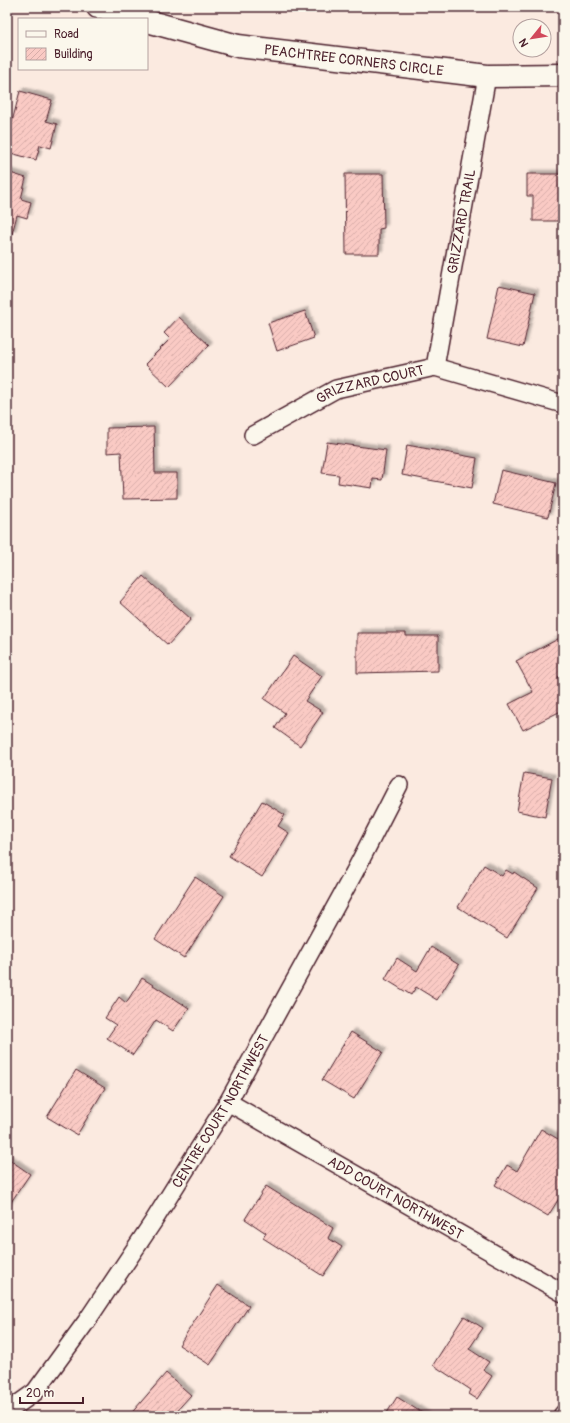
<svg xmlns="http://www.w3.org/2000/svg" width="570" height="1423" viewBox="0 0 570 1423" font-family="Pangolin,sans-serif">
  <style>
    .building { fill: url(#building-hatch); stroke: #4a1f2b; filter: url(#shadow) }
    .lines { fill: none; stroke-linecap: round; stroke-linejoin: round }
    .street-casing { stroke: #4a1f2b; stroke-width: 20 }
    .secondary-casing { stroke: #4a1f2b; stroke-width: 25 }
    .street { stroke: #fbf7ec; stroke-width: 17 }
    .secondary { stroke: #fbf7ec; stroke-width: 22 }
    .labels { text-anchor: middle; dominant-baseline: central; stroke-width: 3.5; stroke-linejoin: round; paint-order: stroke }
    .street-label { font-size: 14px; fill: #4a1f2b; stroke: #fbf7ec }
  </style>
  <defs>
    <pattern id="building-hatch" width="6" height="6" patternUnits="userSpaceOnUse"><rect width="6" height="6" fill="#facac4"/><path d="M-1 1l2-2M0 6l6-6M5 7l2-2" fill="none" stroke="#d8ada9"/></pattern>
    <filter id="shadow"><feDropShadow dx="3.5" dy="-3.5" stdDeviation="1" flood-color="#0004"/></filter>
  </defs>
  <rect width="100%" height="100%" fill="#fbeae0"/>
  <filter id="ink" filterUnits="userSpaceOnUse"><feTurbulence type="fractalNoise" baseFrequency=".025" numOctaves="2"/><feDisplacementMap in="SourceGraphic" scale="8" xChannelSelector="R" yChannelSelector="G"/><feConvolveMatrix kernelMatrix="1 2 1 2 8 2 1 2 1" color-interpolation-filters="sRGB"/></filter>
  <g filter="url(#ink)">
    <path class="building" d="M20,91L52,100L46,121L57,124L51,148L40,145L36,160L7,152V141Z
      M7,172L26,178L21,199L31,202L27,218L17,215L12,234L7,233Z
      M345,174H383L384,228L379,229V254H346Z
      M527,174H563V221H533V196H527Z
      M499,285L535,293L523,347L487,339Z
      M305,311L314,338L277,351L268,323Z
      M179,317L209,345L169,387L145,364L170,339L164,333Z
      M154,427L155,473H177V498L123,499L121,452L107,453V428Z
      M327,442L386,450L382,480L373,479L372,488L338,483L339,475L322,473Z
      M407,445L477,458L472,488L402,475Z
      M501,470L556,483L548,517L493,504Z
      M143,576L191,619L168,645L120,602Z
      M357,633H406V636H438V671L357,673Z
      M560,638L563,645V675L558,677L563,687V710L523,730L509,704L533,692L516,661Z
      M293,656L322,676L305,701L323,712L300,746L275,728L285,713L264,699Z
      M524,773L552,778L545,817L517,811Z
      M262,801L285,815L278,826L289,833L262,877L229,856Z
      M484,865L502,876L506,870L513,874L514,872L538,888L507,938L458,907Z
      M195,877L224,896L184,958L155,939Z
      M431,947L459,965L437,1000L416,987L411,995L385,979L397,958L417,971Z
      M142,978L189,1008L173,1031L156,1020L133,1055L107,1038L116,1025L105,1018L119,997L126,1003Z
      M351,1032L383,1052L354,1099L322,1080Z
      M76,1070L105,1088L77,1135L47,1117Z
      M541,1129L563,1142V1192L548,1216L495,1185L507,1165L517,1171Z
      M7,1158L30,1174L7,1208Z
      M266,1186L333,1228L328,1238L342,1247L323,1276L263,1238L266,1233L245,1219Z
      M218,1285L249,1306L210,1365L179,1345Z
      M464,1316L483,1328L469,1349L489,1362L483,1370L492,1376L477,1399L469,1394L471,1390L433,1365Z
      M166,1373L191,1395L172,1416H129Z
      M397,1397L427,1416H385Z"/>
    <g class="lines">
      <g class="street-casing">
        <g id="street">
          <path id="s1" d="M435,367L487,76"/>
          <path id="s2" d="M253,435L336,389L435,367L563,404"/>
          <path id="s3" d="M228,1102L563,1293"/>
          <path id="s4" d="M7,1412L35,1392L86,1322L153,1222L228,1102L355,871L399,785"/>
          <path d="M562,1416L563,1414"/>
        </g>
      </g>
      <g class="secondary-casing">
        <g id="secondary">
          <path d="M98,7L141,19"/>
          <path id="s5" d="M147,21L238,46L487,76L563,75"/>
        </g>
      </g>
      <use href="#street" class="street"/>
      <use href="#secondary" class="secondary"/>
    </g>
  </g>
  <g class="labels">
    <g class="street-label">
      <text stroke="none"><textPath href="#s5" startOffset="211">PEACHTREE CORNERS CIRCLE</textPath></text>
      <text stroke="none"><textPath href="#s1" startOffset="148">GRIZZARD TRAIL</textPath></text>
      <text stroke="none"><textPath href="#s2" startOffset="129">GRIZZARD COURT</textPath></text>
      <text stroke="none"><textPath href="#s4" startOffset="371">CENTRE COURT NORTHWEST</textPath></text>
      <text stroke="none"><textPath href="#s3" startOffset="193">ADD COURT NORTHWEST</textPath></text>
    </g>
  </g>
  <rect width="570" height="1423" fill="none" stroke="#fbf7ec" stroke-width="24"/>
  <rect x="12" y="12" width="546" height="1399" fill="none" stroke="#4a1f2b" stroke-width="1.5" filter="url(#ink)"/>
  <rect x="18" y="18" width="130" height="52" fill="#fbf7ec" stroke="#b4a19f"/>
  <rect x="26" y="31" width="20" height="6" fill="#fbf7ec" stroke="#b4a19f"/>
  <text x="54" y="38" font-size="12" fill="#4a1f2b">Road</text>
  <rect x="26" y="48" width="20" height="12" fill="url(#building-hatch)" stroke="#b4a19f"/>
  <text x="54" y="58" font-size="12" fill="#4a1f2b">Building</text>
  <g transform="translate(532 38) rotate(240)"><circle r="19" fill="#fbf7ec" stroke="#b4a19f"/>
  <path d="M0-3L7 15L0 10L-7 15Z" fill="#d1495b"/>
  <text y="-6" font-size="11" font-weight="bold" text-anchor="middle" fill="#4a1f2b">N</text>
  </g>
  <path d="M20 1397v6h63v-6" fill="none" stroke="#4a1f2b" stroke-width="2"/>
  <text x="26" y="1397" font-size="12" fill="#4a1f2b" stroke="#fbf7ec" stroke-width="3" paint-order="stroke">20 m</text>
</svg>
